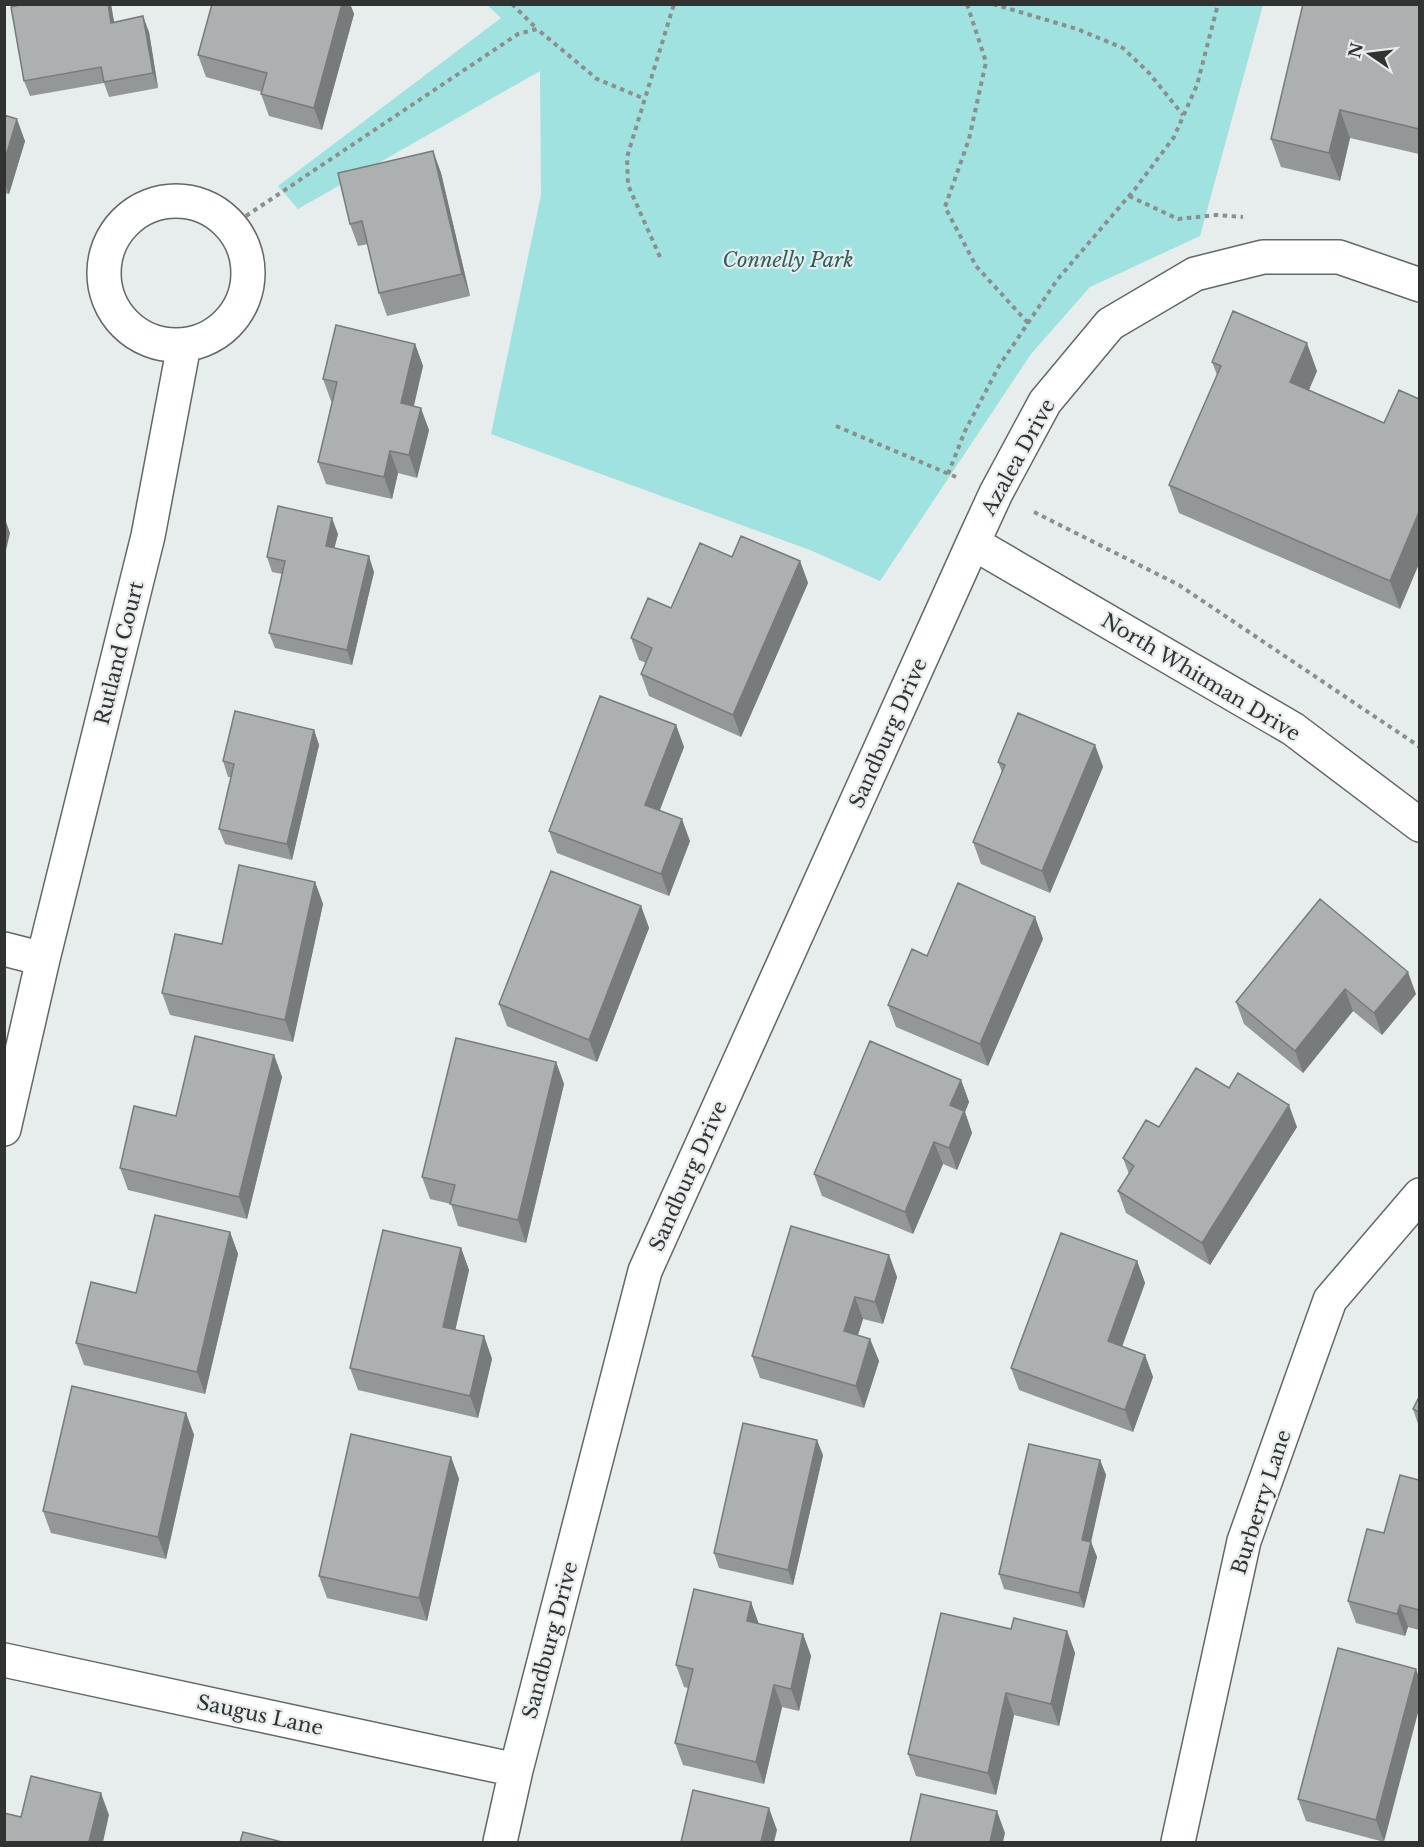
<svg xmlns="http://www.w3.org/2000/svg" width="1424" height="1847" viewBox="0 0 1424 1847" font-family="'Libre Baskerville',serif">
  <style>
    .green { fill: #a0e2df }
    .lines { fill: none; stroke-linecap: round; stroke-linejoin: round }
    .minor-casing { stroke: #636767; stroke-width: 36 }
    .path { stroke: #8b8f8e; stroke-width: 4; stroke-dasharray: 4.5 4.5; stroke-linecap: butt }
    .minor { stroke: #fff; stroke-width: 33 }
    .wall { fill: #949797 }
    .shaded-wall { fill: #787b7b }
    .building { fill: #acb0b0; stroke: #787b7b; stroke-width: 1.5 }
    .labels { text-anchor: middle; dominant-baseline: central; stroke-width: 4.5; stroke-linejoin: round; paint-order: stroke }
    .park-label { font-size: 20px; font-style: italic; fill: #2c605e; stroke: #e7ecec }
    .street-label { font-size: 20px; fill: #313332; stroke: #e7ecec }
  </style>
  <rect width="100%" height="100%" fill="#e7ecec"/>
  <path class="green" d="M487,5H1263L1200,236L1090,287L1031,354L880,581L810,550L491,434L541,195L540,71L298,209L278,186L501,18Z"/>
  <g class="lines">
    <g class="minor-casing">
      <path id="minor" d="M104 273a72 72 0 1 1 144 0a72 72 0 1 1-144 0Z
        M973,543L1293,729L1420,825
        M4,949L43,959
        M4,1129L43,959L148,536L184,345
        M4,1660L516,1770
        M500,1842L516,1770L645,1271L973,543L996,493L1045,402L1110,324L1195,274L1263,257H1339L1420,285
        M1178,1842L1244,1541L1330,1300L1420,1195"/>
    </g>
    <path class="path" d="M512,4L537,29
      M967,4L986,62L969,139L945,207L976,266L1028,323
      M993,4L1077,29L1123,48L1149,73L1183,115
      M1129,196L1178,219L1217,215L1243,217
      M231,226L518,34L537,29L597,79L645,99
      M660,257L628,185L627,157L674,4
      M836,426L956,477
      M948,474L965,431L999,366L1057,280L1135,189L1174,137L1197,85L1218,4
      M1034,512L1179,585L1420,747"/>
    <use href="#minor" class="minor"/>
  </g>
  <path class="wall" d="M111,4L114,22L149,32L158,88L109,97L104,83L30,96L24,81Z
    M212,4H350L354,14L322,130L269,116L261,94L262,92L206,77L198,55Z
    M1419,4V154L1350,138L1340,181L1281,167L1271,139Z
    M4,115L25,141L9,194L4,193Z
    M433,151L441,173L470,296L387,316L379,293L368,244L358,246L350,224Z
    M415,344L423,366L414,406L429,430L417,478L398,473L392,499L326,484L318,462L332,402L331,401L323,379Z
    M1212,362L1317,371L1309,390L1384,423L1400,609L1179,513L1169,485L1217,375Z
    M338,534L334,548L374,572L352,665L275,648L269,633L282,574L272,572L267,557Z
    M732,557L800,561L808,583L741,737L649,696L641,674L646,663L639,660L631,638L671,608Z
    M676,725L684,747L660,810L690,841L669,896L557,853L549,831Z
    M314,730L319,745L292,860L225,844L219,829L231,777H228L223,761Z
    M1095,745L1103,767L1050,893L981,864L973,842L1002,772L998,762Z
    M315,882L323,904L293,1042L170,1015L162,993L222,944Z
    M1320,899L1416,994L1382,1035L1353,1011L1303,1073L1244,1024L1236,1002Z
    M641,906L649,928L597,1062L507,1026L499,1004Z
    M1035,917L1043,939L988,1066L896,1027L888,1005L927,956Z
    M274,1055L282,1077L247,1219L128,1190L120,1168L176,1116Z
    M556,1062L564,1084L526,1243L458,1226L451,1204L430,1199L422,1177Z
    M961,1080L969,1102L965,1112L972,1133L957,1170L943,1164L913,1234L822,1196L814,1174Z
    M1229,1088L1297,1127L1210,1265L1126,1213L1118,1191L1129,1174L1123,1158L1159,1127Z
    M230,1232L238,1254L205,1394L84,1365L76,1343L136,1293Z
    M461,1248L469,1270L455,1330L484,1336L492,1359L478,1418L358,1390L350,1368Z
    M889,1255L897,1277L883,1324L863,1319L858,1335L870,1339L879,1361L864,1408L760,1378L752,1356Z
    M1137,1261L1145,1283L1122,1347L1145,1355L1153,1377L1133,1432L1019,1390L1011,1368Z
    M1419,1397V1427L1413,1409Z
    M186,1413L194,1435L166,1559L51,1533L43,1511Z
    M823,1455L793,1585L719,1568L714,1553Z
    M451,1457L459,1479L427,1621L327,1598L319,1576Z
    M1100,1460L1106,1475L1091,1542L1097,1557L1084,1608L1004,1589L999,1574Z
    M1419,1480V1630L1408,1627L1405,1636L1356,1623L1348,1601L1384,1533Z
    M751,1602L758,1624L803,1634L811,1656L799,1711L782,1707L764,1784L683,1765L675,1743L688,1688L684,1687L676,1665Z
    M1011,1629L1067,1631L1075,1653L1059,1726L1014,1715L996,1795L916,1776L908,1754Z
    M1338,1648L1384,1842L1306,1821L1298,1799Z"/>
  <path class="shaded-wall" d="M108,4L111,5L117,38L111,23Z
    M342,4H350L354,14L322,130L314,108Z
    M143,16L149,32L158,88L153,73Z
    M1340,110L1350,138L1340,181L1329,153Z
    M17,119L25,141L9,194L4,181V162Z
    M433,151L441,173L470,296L462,274Z
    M1307,343L1317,371L1300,410L1290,382Z
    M415,344L423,366L409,425L401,403Z
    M421,408L429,430L417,478L409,455Z
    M390,451L398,473L392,499L384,477Z
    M1419,512V564L1400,609L1390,581Z
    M4,516L10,533L4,559Z
    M332,518L338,534L331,562L326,546Z
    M369,556L374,572L352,665L347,650Z
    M800,561L808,583L741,737L733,715Z
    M676,725L684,747L653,827L645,805Z
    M314,730L319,745L292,860L287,844Z
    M1095,745L1103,767L1050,893L1042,871Z
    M682,819L690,841L669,896L661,874Z
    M315,882L323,904L293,1042L285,1020Z
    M641,906L649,928L597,1062L589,1040Z
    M1035,917L1043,939L988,1066L980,1044Z
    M1408,972L1416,994L1382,1035L1374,1013Z
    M1345,989L1353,1011L1303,1073L1295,1051Z
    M274,1055L282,1077L247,1219L239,1197Z
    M556,1062L564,1084L526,1243L518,1220Z
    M961,1080L969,1102L965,1112L972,1133L957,1170L949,1148L950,1105Z
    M1289,1105L1297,1127L1210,1265L1202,1243Z
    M934,1142L943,1164L913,1234L905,1212Z
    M230,1232L238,1254L205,1394L197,1372Z
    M461,1248L469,1270L451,1349L443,1327Z
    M889,1255L897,1277L883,1324L875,1302Z
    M1137,1261L1145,1283L1116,1363L1108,1341Z
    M855,1297L863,1319L852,1353L844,1331Z
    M484,1336L492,1359L478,1418L470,1396Z
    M870,1339L879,1361L864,1408L856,1386Z
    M1145,1355L1153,1377L1133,1432L1125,1410Z
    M186,1413L194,1435L166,1559L158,1537Z
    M817,1440L823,1455L793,1585L788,1570Z
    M451,1457L459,1479L427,1621L419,1598Z
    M1100,1460L1106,1475L1088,1555L1082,1540Z
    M1091,1542L1097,1557L1084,1608L1079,1593Z
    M751,1602L759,1624L747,1621Z
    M1400,1605L1408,1627L1405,1636L1397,1614Z
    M1067,1631L1075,1653L1059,1726L1051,1704Z
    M803,1634L811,1656L799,1711L791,1689Z
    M1416,1669L1419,1677V1709L1384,1842L1376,1820Z
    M774,1685L782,1707L764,1784L756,1762Z
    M1006,1693L1014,1715L996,1795L988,1773Z
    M101,1793L109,1815L103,1842H89Z
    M769,1808L777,1830L774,1842H761Z
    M997,1811L1005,1833L1003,1842H990Z"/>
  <path class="building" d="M23,4H108L111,23L143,16L153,73L104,82L101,67L24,81L11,7Z
    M212,4H342L314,108L261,94L267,73L198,55Z
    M1303,4H1419V129L1340,110L1329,153L1271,139Z
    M4,115L17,119L4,162Z
    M433,151L462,274L379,293L362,221L350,224L338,173Z
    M1233,311L1307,343L1290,382L1384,423L1399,390L1419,399V512L1390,581L1169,485L1221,366L1212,362Z
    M336,325L415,344L401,403L421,408L409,455L390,451L384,477L318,462L337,382L323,379Z
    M278,506L332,518L326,546L369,556L347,650L269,633L285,561L267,557Z
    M741,536L800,561L733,715L641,674L652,648L631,638L648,598L671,608L700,543L732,557Z
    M600,696L676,725L645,805L682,819L661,874L549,831Z
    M235,711L314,730L287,844L219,829L234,764L223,761Z
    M1018,713L1095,745L1042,871L973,842L1005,765L998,762Z
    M239,865L315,882L285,1020L162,993L175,934L222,944Z
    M551,871L641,906L589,1040L499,1004Z
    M958,883L1035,917L980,1044L888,1005L912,949L927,956Z
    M1320,899L1408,972L1374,1013L1345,989L1295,1051L1236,1002Z
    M195,1036L274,1055L239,1197L120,1168L134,1106L176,1116Z
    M456,1038L556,1062L518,1220L450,1204L455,1185L422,1177Z
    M870,1041L961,1080L950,1105L964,1111L949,1148L934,1142L905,1212L814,1174Z
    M1196,1068L1229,1088L1238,1073L1289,1105L1202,1243L1118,1191L1134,1166L1123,1158L1146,1120L1159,1127Z
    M155,1215L230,1232L197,1372L76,1343L91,1282L136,1293Z
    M791,1226L889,1255L875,1302L855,1297L844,1331L870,1339L856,1386L752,1356Z
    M383,1230L461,1248L443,1327L484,1336L470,1396L350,1368Z
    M1061,1233L1137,1261L1108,1341L1145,1355L1125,1410L1011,1368Z
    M72,1386L186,1413L158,1537L43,1511Z
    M1419,1397V1412L1413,1409Z
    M743,1423L817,1440L788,1570L714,1553Z
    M351,1434L451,1457L419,1598L319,1576Z
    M1029,1444L1100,1460L1082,1540L1091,1542L1079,1593L999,1574Z
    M1400,1475L1419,1480V1610L1400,1605L1397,1614L1348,1601L1367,1529L1384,1533Z
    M694,1589L751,1602L747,1621L803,1634L791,1689L774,1685L756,1762L675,1743L693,1669L676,1665Z
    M941,1613L1011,1629L1014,1618L1067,1631L1051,1704L1006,1693L988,1773L908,1754Z
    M1338,1648L1416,1669L1376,1820L1298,1799Z
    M31,1776L101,1793L89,1842H4V1813L21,1817Z
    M693,1790L769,1808L761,1842H681Z
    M921,1794L997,1811L990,1842H910Z
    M243,1832L282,1842H240Z"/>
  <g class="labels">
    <g class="park-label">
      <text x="788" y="260">Connelly Park</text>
    </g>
    <g class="street-label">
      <text transform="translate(1018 457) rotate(-61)">Azalea Drive</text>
      <text transform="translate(119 653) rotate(-76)">Rutland Court</text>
      <text transform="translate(1201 677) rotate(31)">North Whitman Drive</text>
      <text transform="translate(888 733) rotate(-66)">Sandburg Drive</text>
      <text transform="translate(688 1176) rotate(-66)">Sandburg Drive</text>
      <text transform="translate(1261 1502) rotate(-72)">Burberry Lane</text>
      <text transform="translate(550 1640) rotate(-75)">Sandburg Drive</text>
      <text transform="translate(260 1715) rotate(12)">Saugus Lane</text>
    </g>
  </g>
  <rect width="1424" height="1847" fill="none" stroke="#313332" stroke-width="12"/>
  <g transform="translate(1370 54) rotate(284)" stroke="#e7ecec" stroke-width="4.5" paint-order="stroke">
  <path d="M0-4.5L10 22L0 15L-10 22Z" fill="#313332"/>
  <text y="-9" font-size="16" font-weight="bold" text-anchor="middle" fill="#313332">N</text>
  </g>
</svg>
